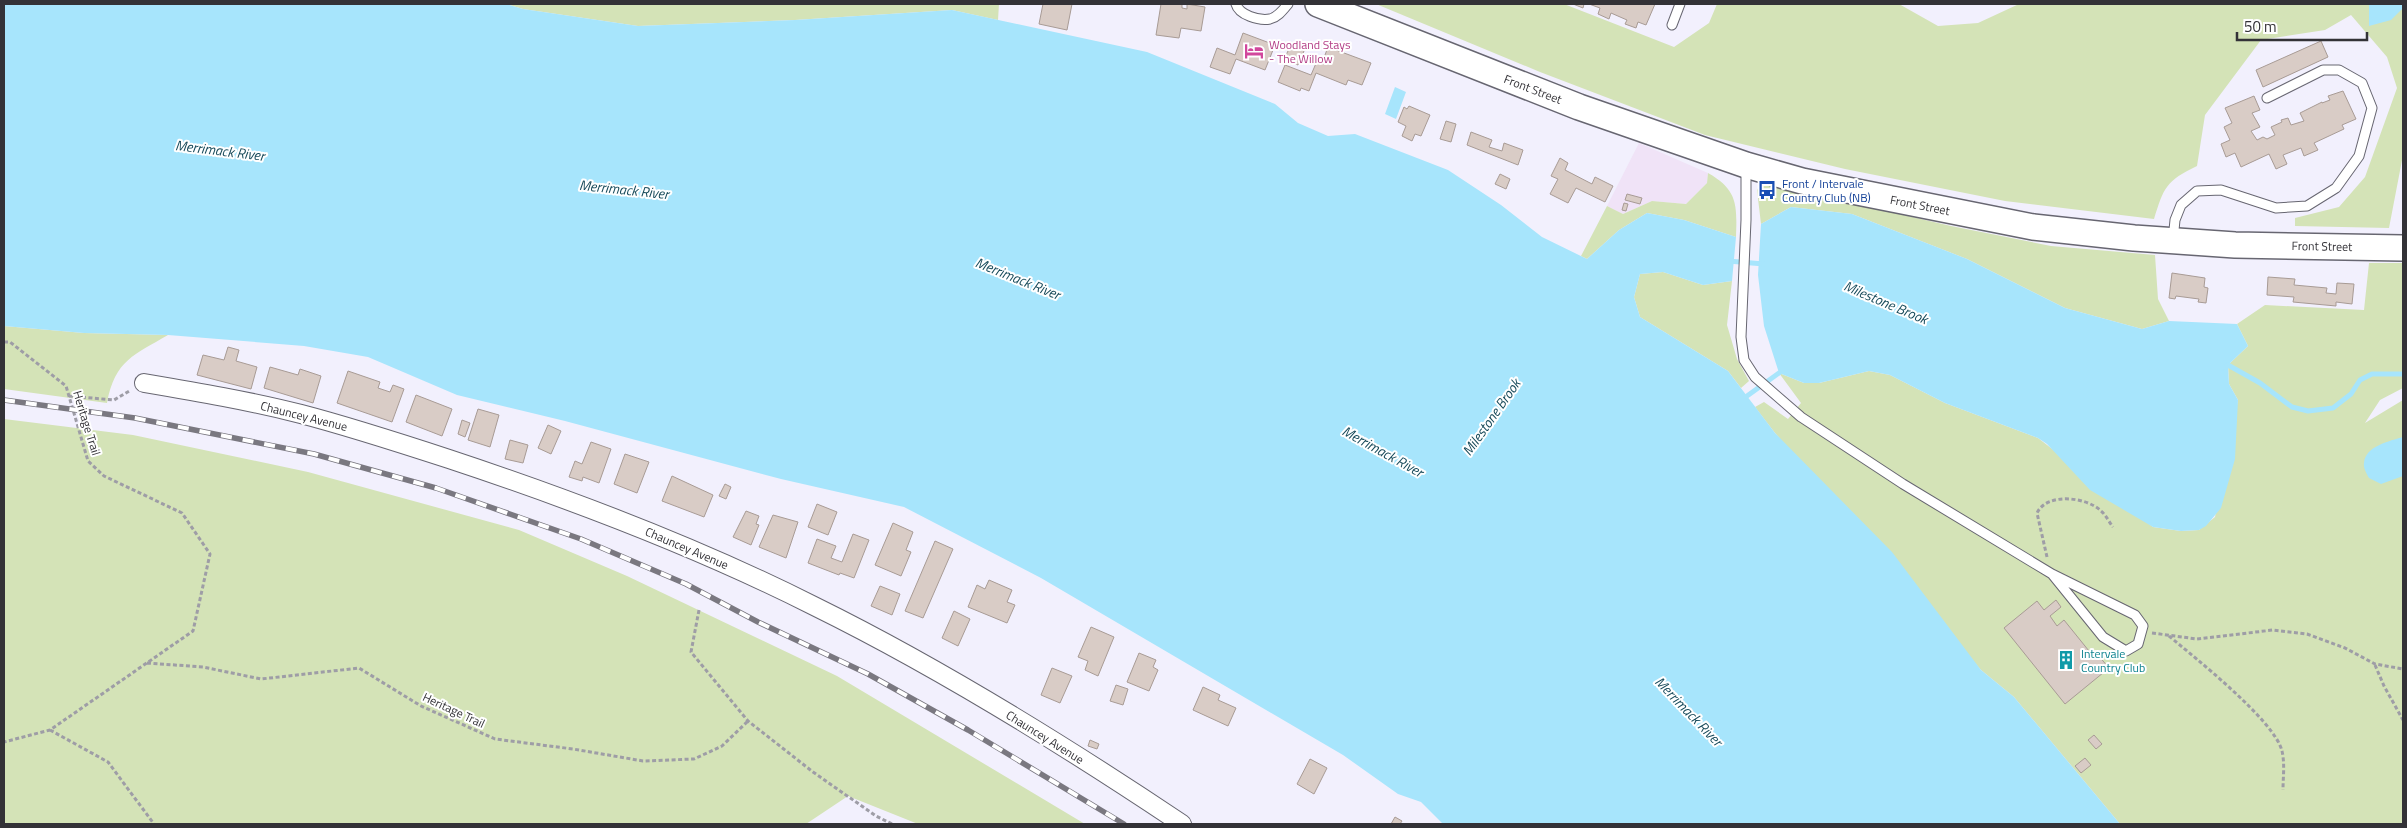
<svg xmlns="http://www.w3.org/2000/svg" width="2407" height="828" viewBox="0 0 2407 828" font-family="'Titillium Web',sans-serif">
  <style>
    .commercial { fill: #f0e3f7 }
    .green { fill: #d4e3b7 }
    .water { fill: #a7e5fc }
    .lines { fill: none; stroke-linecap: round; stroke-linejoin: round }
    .stream { stroke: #a7e5fc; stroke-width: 5 }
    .building { fill: #d9ccc6; stroke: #a89b95 }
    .service-casing { stroke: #676671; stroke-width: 11 }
    .minor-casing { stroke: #676671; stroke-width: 20 }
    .secondary-casing { stroke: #676671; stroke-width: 28 }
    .path { stroke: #9e9da6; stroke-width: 3; stroke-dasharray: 4 2.5; stroke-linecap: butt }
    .service { stroke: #fff; stroke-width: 9 }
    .minor { stroke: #fff; stroke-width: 18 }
    .secondary { stroke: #fff; stroke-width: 25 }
    .rail-casing { stroke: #7a7880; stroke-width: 5.5 }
    .rail { stroke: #fff; stroke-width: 4; stroke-dasharray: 11; stroke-linecap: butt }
    .labels { text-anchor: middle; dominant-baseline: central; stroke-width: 4; stroke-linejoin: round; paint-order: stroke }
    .hotel-label { font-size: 12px; fill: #b23c85; stroke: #fff; text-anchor: start }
    .street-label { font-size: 12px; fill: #333237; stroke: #fff }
    .transit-label { font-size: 12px; fill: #164399; stroke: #fff; text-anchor: start }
    .culture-label { font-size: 12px; fill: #0d838f; stroke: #fff; text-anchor: start }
    .water-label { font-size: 14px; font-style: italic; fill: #174a5a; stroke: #fff }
  </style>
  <rect width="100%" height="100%" fill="#f2f0fd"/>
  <path class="commercial" d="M1639,143L1708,173L1707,183L1686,204L1652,201L1623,214L1607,206Z"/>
  <path class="green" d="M506,4H999L998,20L952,10L795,20L638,26L523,9Z
    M1376,4H1564L1674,47L1709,23L1717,4H1899L1938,26L1978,23L2019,4H2403V155L2389,228L2295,226V218L2339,207L2365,177L2397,88L2387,57L2351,15L2325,30L2261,40L2205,115L2197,166C2166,181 2164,187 2154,219L2005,201L1845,169L1705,135L1540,72Z
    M1708,173C1738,190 1737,205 1736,237L1684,220L1647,213L1619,230L1587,259L1581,256L1607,206L1623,214L1652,201L1686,204L1707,183Z
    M1762,182L1951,226L2051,246L2155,255L2158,299L2169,321L2142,329L2065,308L1967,259L1852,214L1791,207L1761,224L1757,190Z
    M2369,263H2403V388L2380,400L2365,423L2403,400V824H2120L2014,697L1981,670L1775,433L1755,407L1764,402L1788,419L1801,403L1779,373L1804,383H1819L1869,371L1890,375L1945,403L2038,438L2153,527L2181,531L2199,530L2215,517L2238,400L2229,384L2228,365L2248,346L2237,324L2265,305L2364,310Z
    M1663,272L1703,285L1732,281L1727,325L1737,359L1749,381L1741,388L1728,371L1640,317L1634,297L1640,274Z
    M4,326L84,333L168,335C134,355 115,360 107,403L4,389Z
    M4,419L133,435L308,472L519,530L627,576L837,676L1085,824H918L848,796L806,824H4Z"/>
  <path class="water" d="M4,4H506L523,9L638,26L795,20L952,10L1147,52L1275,104L1298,123L1328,136L1355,134L1448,170L1501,205L1542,237L1587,259L1619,230L1647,213L1684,220L1736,237L1732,281L1703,285L1663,272L1640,274L1634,297L1640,317L1728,371L1775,433L1892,552L1981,670L2014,697L2120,824H1443L1421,802L1398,794L1343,755L1041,578L904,507L781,479L565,421L457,395L368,357L304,346L168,335L84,333L4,326Z
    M2369,4H2403V8L2391,20L2369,26Z
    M1395,87L1406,92L1396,119L1385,114Z
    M1791,207L1852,214L1967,259L2065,308L2142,329L2169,321L2237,324L2248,346L2228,365L2229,384L2238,400L2235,459L2221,508L2206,526L2199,530L2181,531L2153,527L2090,490L2047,444L2038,438L1945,403L1890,375L1869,371L1819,383H1804L1779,373L1764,326L1758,275L1761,224Z
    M2403,437V476L2381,484L2369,478C2367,474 2363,468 2364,463C2365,446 2390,441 2403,437Z"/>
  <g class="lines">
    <path class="stream" d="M1728,261L1764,264
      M2222,368L2228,365L2260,383L2292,407L2308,411L2333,408L2351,394L2360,380L2372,374H2403
      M1747,396L1779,373"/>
  </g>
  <path class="building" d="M1043,4H1072L1067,30L1039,24Z
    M1161,4H1182V8L1187,9V4L1205,7L1201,31L1181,28L1179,38L1156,35Z
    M1573,4H1584L1583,8Z
    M1589,4H1655L1646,25L1638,22L1636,28L1625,24L1627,20L1611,13L1609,19L1598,14L1600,8Z
    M1243,33L1275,45L1265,70L1236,59L1230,74L1210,67L1217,48L1235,55Z
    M2321,41L2328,57L2263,87L2256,70Z
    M1291,45L1304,51L1298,65L1284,59Z
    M1328,47L1371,63L1362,85L1348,80L1346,85L1316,73L1309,91L1301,88L1300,91L1278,82L1285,65L1311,75L1317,61L1322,63Z
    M2343,91L2356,119L2342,125L2344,129L2314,143L2318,150L2304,156L2301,148L2283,155L2287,164L2276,169L2269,154L2241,167L2235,153L2226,157L2221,144L2230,140L2224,127L2232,123L2225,108L2254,96L2260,110L2252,113L2260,127L2251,131L2257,140L2263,137L2267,139L2275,135L2271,127L2282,122L2281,120L2288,118L2291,125L2304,121L2300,113L2322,102V103L2330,100L2328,96Z
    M1409,106L1430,115L1421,136L1415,134L1412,141L1402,136L1406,126L1398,122L1404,107L1407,109Z
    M1446,121L1456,124L1451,142L1440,139Z
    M1471,132L1492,140L1489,147L1502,151L1504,143L1523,150L1518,165L1467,145Z
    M1560,158L1568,163L1565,170L1592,184L1595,177L1613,186L1605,202L1576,188L1568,203L1550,194L1558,179L1551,176Z
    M1500,174L1510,179L1506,189L1495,184Z
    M1627,194L1642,198L1640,204L1625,200Z
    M1624,203L1628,204L1626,211L1622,210Z
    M2172,273L2205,278L2204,287L2208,288L2206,303L2198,302L2199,299L2176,296L2175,299L2169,298Z
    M2268,277L2295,279L2294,285L2327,288L2326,293L2336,294L2337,283L2354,284L2352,304L2336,302V306L2293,302L2294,297L2267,295Z
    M228,347L239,350L236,361L257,367L251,389L197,375L203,355L224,360Z
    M270,367L298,375L300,369L321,376L313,403L264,388Z
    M348,371L380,382L378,388L390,392L393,385L404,389L392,422L337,403Z
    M416,395L452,409L442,436L406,422Z
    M478,409L499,415L490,447L468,440Z
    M462,420L470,423L465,437L458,434Z
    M548,425L561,431L551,454L538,448Z
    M510,440L528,445L523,463L505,459Z
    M591,442L611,449L599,483L583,477L582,481L569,477L575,461L582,464Z
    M625,454L649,462L637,493L614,484Z
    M672,476L713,495L704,517L662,501Z
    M725,484L731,487L726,499L719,496Z
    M817,504L837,512L828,535L808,527Z
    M746,511L759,516L756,524L759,525L751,545L733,537Z
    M773,515L798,522L786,558L759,547Z
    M893,523L913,532L906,550L911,552L901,576L875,565Z
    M853,534L869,540L854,578L840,573L839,575L808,563L817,539L836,546L831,558L842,562Z
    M935,541L953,549L923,618L905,611Z
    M989,580L1012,590L1007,602L1015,605L1007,623L968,607L977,585L985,589Z
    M880,586L900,594L892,615L871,606Z
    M2056,600L2061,607L2050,616L2057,626L2064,620L2089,651L2092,648L2109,668L2065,704L2004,628L2037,601L2044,610Z
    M954,611L970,619L958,646L942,638Z
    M1091,627L1114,637L1098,676L1085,670L1088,661L1078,657Z
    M1139,653L1156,660L1153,667L1158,670L1149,691L1127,682Z
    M1052,668L1072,676L1060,703L1041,695Z
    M1116,685L1128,689L1123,705L1110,701Z
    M1203,687L1220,695L1218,700L1236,708L1228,726L1193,710Z
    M2094,735L2102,744L2096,749L2088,740Z
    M1090,740L1099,744L1097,749L1088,746Z
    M2085,758L2091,765L2081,773L2075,766Z
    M1310,759L1327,768L1314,794L1297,784Z
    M1395,817L1402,821L1400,824H1391Z"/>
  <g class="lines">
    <g class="service-casing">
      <path id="service" d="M1236,4C1239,15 1259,21 1270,19C1278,17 1283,10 1288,4
        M1672,25L1680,4
        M1746,168V220L1741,337L1744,360L1755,377L1801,417L1903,484L2052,574L2135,615L2143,626L2138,644L2126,651L2103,637L2052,574
        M2173,240L2175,220L2181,205L2197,191L2221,190L2276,208L2307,206L2336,188L2359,156L2372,108L2362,83L2339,70H2323L2267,98"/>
    </g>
    <g class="minor-casing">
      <path id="minor" d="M144,383C197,392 250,401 301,414C351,427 400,443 449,459C573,500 697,547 814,606C942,669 1064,745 1182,824"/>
    </g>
    <g class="secondary-casing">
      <path id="secondary" d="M1318,4L1579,107L1746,165L1802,181L2033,227L2134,238L2235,245L2403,248"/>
    </g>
    <path class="path" d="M4,342H10L66,386L88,461L104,476L182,513L210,554L193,631L50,730L4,742
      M69,396L114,400L131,390
      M2047,557L2037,513C2047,492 2087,497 2101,511C2106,515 2109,522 2113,527
      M699,610L691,652L748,721L813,772L876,816L892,824
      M2152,633L2197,639L2273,630L2307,634L2345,648L2375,664L2403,669
      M2169,636C2194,657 2275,721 2282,751C2285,764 2283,777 2283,790
      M147,663L203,667L261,679L359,668L421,706L495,739L573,749L643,761L694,759L722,746L748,721
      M2375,665L2384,686L2403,720
      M50,730L108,762L154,824"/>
    <use href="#service" class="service"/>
    <use href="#minor" class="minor"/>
    <use href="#secondary" class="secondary"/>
    <g class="rail-casing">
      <path id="rail" d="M4,400L135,418L314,454L436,488L581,539L686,584L758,622L868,674L968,730L1124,824"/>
    </g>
    <use href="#rail" class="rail"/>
  </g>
  <defs>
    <g id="hotel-bare" transform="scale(1.5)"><path d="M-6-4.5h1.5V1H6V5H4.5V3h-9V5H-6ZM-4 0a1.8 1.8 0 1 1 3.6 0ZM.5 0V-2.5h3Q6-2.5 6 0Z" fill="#d1479c" stroke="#fff" stroke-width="2.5" paint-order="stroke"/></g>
    <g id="bus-bare" transform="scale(1.5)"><path d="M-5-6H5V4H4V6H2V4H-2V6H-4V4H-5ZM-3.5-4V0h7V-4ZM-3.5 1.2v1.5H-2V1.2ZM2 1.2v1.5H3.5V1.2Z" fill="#1a4fb4" stroke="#fff" stroke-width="2.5" paint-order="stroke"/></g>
    <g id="building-bare" transform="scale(1.5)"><path d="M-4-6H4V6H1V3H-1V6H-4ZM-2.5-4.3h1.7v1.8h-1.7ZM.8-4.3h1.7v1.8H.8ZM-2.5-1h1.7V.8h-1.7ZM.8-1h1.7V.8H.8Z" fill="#0f9aa8" stroke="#fff" stroke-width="2.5" paint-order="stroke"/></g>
  </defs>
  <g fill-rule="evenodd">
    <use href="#hotel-bare" x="1254" y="51"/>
    <use href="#bus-bare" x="1767" y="190"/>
    <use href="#building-bare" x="2066" y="660"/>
  </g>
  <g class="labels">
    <g class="hotel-label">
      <text x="1269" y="44">Woodland Stays<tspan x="1269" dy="14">- The Willow</tspan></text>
    </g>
    <g class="street-label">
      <text transform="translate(1533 89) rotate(21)">Front Street</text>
      <text transform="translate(1920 205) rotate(11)">Front Street</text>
      <text transform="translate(2322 246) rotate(1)">Front Street</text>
      <text transform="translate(304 416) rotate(14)">Chauncey Avenue</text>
      <text transform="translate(87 423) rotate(73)">Heritage Trail</text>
      <text transform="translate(687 548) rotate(23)">Chauncey Avenue</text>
      <text transform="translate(454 710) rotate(25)">Heritage Trail</text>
      <text transform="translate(1045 737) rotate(32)">Chauncey Avenue</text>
    </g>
    <g class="transit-label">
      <text x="1782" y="183">Front / Intervale<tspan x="1782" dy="14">Country Club (NB)</tspan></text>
    </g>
    <g class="culture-label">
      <text x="2081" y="653">Intervale<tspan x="2081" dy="14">Country Club</tspan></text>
    </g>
    <g class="water-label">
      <text transform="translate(220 150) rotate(7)">Merrimack River</text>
      <text transform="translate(624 189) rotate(6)">Merrimack River</text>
      <text transform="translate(1018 278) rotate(22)">Merrimack River</text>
      <text transform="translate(1886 302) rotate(23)">Milestone Brook</text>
      <text transform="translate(1491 417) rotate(-55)">Milestone Brook</text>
      <text transform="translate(1383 451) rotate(29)">Merrimack River</text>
      <text transform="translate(1689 711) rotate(46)">Merrimack River</text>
    </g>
  </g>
  <rect width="2407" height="828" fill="none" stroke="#333237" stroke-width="10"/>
  <path d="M2237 32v8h130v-8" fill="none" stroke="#333237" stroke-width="2.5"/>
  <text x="2244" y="32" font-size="15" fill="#333237" stroke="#ffffff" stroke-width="4" paint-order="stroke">50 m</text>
</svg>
